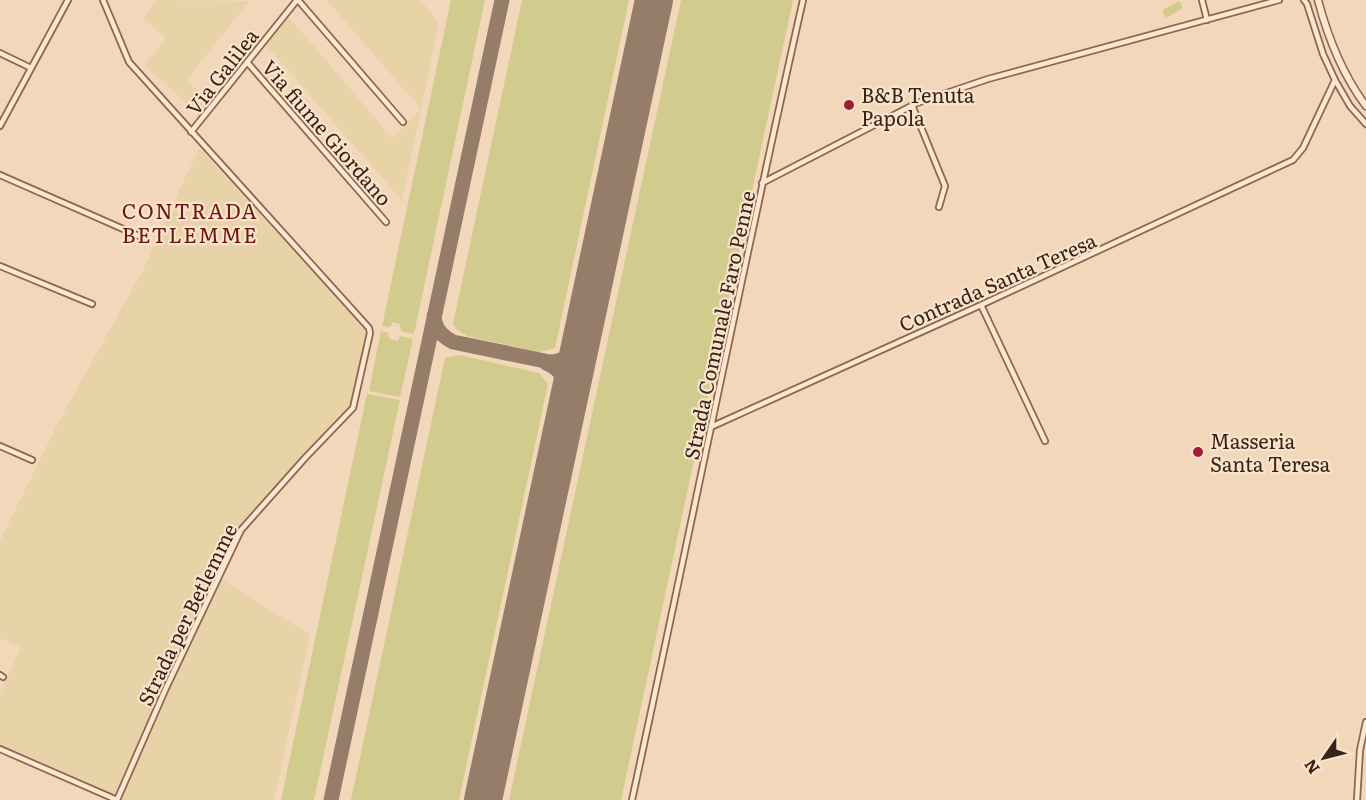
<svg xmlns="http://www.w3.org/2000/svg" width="1366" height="800" viewBox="0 0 1366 800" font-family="Literata,serif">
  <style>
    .farmland { fill: #e8d2a7 }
    .green { fill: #d1cc8e }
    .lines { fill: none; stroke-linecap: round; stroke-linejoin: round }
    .taxiway { stroke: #957d6a; stroke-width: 15 }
    .runway { stroke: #957d6a; stroke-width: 38 }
    .minor-casing { stroke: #8b6753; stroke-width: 8 }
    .tertiary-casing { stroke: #8b6753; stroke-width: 9 }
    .minor { stroke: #fce6ce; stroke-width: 4.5 }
    .tertiary { stroke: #fce6ce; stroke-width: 6 }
    .poi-dot { fill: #a01d35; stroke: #f9e3cb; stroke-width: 2 }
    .labels { text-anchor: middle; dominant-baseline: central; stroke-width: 4.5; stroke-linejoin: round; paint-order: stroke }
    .street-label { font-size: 20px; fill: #38231a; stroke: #f9e3cb }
    .poi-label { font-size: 20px; fill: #38231a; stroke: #f9e3cb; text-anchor: start }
    .neighbourhood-label { font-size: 21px; letter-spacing: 1.5px; fill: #691715; stroke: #f9e3cb }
  </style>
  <rect width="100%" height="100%" fill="#f2d7ba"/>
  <path class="farmland" d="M157,0L249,1L186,81L211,101L199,116L145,65L166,38L144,19Z
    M327,0H420L439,22L421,110L402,200L265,44L288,16L392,138L421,109Z
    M199,148L364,325L368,334L353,405L324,433L242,525L218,577L310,635L274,800H119L120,797L0,744V693L21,647L0,638V541L57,425L142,272Z"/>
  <path class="green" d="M451,0H485L414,334L401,331L400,324L393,322L390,327L382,326Z
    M522,0H629L555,348L539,352L467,336L456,329L453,324Z
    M681,0H793L621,800H509Z
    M1179,1L1183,8L1166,18L1162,10Z
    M381,331L388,333L389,339L398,341L400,336L413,339L400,397L369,391Z
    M459,355L539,373L548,384L459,800H351L445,358Z
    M367,394L400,400L314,800H281Z"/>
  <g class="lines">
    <path class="taxiway" d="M434,316C435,329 442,336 453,342L550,362C570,362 576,348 583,332
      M546,363C567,371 567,387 567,406
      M331,800L502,0"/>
    <path class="runway" d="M483,800L654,0"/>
    <g class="minor-casing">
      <path id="minor" d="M103,0L129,62L369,328L370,333L353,408L305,458L241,530L166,688L117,800
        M298,0L403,122
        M1202,0L1207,20
        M0,53L31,68
        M247,62L386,222
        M1335,80L1350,106L1366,124
        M912,105L945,186L939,207
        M0,126L68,0
        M191,132L297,0
        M0,175L146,239
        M762,183L917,103L988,79L1279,0
        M0,266L92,304
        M981,305L1045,441
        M713,426L981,305L1293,160L1303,148L1335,80L1323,54L1307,4L1304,0
        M0,446L32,460
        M0,675L3,677
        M0,749L117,800
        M632,800C690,533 743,266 803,0
        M1357,800L1360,750L1366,722"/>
    </g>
    <g class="tertiary-casing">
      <path id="tertiary" d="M1318,0C1328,38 1342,74 1366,106"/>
    </g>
    <use href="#minor" class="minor"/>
    <use href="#tertiary" class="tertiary"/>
  </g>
  <g class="poi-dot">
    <circle cx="849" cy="105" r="6"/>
    <circle cx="1198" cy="452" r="6"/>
  </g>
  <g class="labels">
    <g class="street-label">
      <text transform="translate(221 71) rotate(-52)">Via Galilea</text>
      <text transform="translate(328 132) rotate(49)">Via fiume Giordano</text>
      <text transform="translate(997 281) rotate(-24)">Contrada Santa Teresa</text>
      <text transform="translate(718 325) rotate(-78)">Strada Comunale Faro Penne</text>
      <text transform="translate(186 614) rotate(-64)">Strada per Betlemme</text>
    </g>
    <g class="poi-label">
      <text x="861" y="94">B&amp;B Tenuta<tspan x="861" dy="23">Papola</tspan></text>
      <text x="1210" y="440">Masseria<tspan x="1210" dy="23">Santa Teresa</tspan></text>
    </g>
    <g class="neighbourhood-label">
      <text x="190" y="209">CONTRADA<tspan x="190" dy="24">BETLEMME</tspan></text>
    </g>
  </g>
  <g transform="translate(1324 758) rotate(235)" stroke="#f9e3cb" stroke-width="4.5" paint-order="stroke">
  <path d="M0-4.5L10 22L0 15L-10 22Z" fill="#38231a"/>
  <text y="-9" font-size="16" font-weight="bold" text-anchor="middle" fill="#38231a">N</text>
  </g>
</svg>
